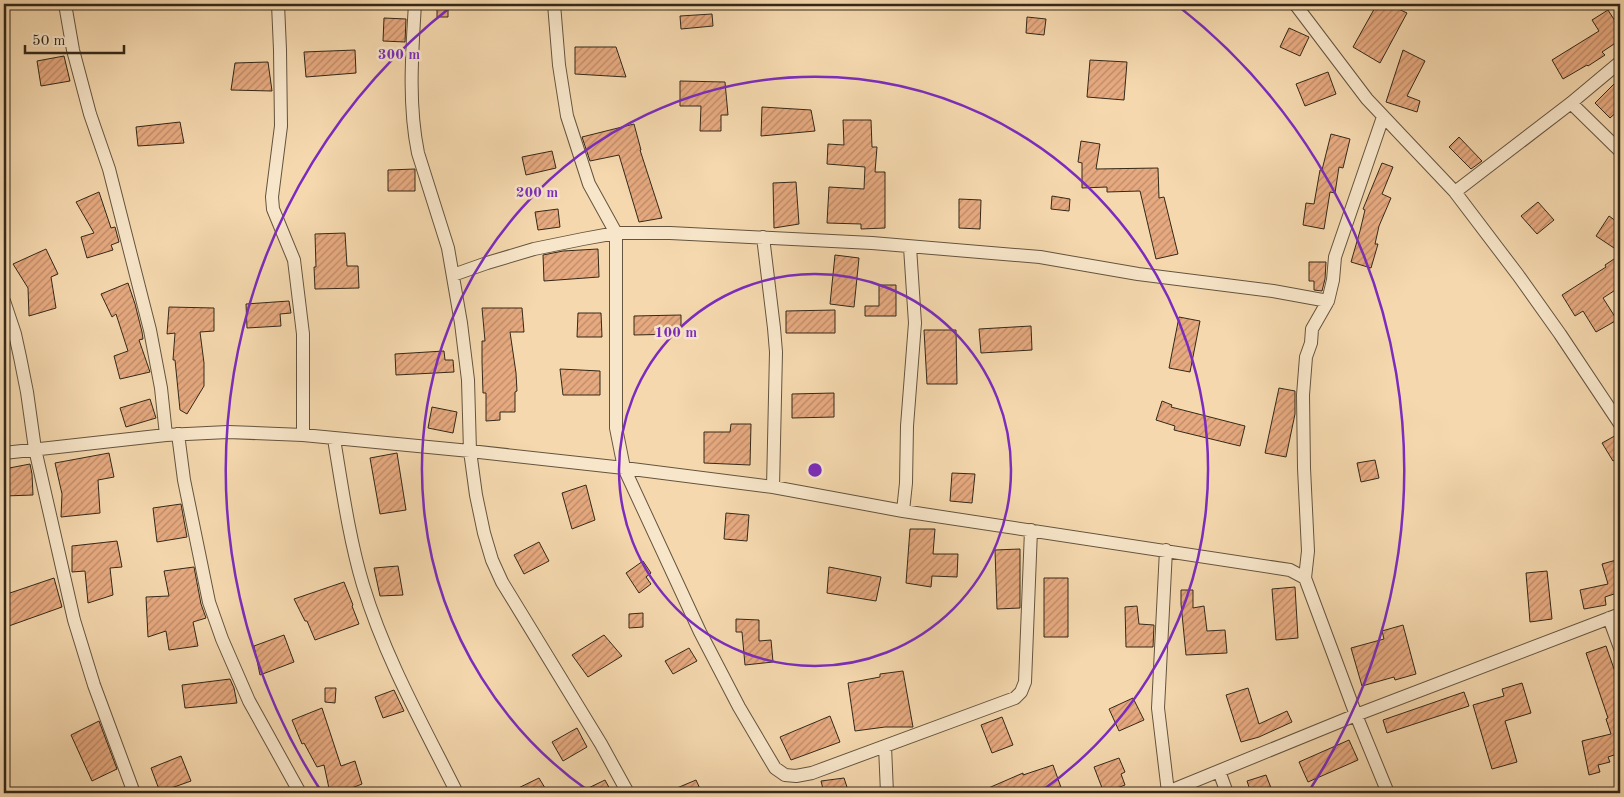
<svg xmlns="http://www.w3.org/2000/svg" width="1624" height="797" viewBox="0 0 1624 797" font-family="'Old Standard TT',serif">
  <style>
    .building { fill: url(#building-hatch); stroke: #342818 }
    .lines { fill: none; stroke-linecap: round; stroke-linejoin: round }
    .minor-casing { stroke: #64543e; stroke-width: 14 }
    .minor { stroke: #f8e6ca; stroke-width: 12 }
    .ring { fill: none; stroke: #7b2cbf; stroke-width: 2.5 }
    .centre { fill: #7b2cbf; stroke: #f8e6ca; stroke-width: 2.5 }
    .ring-label { font-size: 15px; text-anchor: middle; font-weight: bold; fill: #7b2cbf; stroke: #f8e6ca; stroke-width: 5; stroke-linejoin: round; paint-order: stroke }
  </style>
  <defs>
    <pattern id="building-hatch" width="6" height="6" patternUnits="userSpaceOnUse" patternTransform="scale(1.25)"><rect width="6" height="6" fill="#e7aa80"/><path d="M-1 1l2-2M0 6l6-6M5 7l2-2" fill="none" stroke="#bc8a68"/></pattern>
  </defs>
  <rect width="100%" height="100%" fill="#f5d8ae"/>
  <filter id="stains"><feTurbulence type="fractalNoise" baseFrequency=".004" numOctaves="4"/><feColorMatrix values="0 0 0 0 .2 0 0 0 0 .09 0 0 0 0 .02 0 0 0 .5 -.17"/></filter>
  <radialGradient id="worn" r=".72"><stop offset=".6" stop-color="#630" stop-opacity="0"/><stop offset="1" stop-color="#630" stop-opacity=".3"/></radialGradient>
  <path class="building" d="M437,4H448V17H437Z
    M1377,4H1388L1407,13L1380,63L1353,47Z
    M1608,10L1620,29V40L1602,52L1605,55L1588,66L1587,65L1563,79L1552,60L1599,31L1592,20Z
    M712,14L713,26L681,29L680,16Z
    M1027,17L1046,19L1044,35L1026,33Z
    M384,18L406,19L405,42L383,41Z
    M1289,28L1309,37L1300,56L1280,47Z
    M575,47H616L626,77L575,74Z
    M355,50L356,73L306,77L304,52Z
    M1403,50L1425,61L1407,96L1420,101L1417,112L1386,102Z
    M64,56L70,81L41,86L37,61Z
    M1090,60L1127,62L1124,100L1087,97Z
    M268,62L272,91L231,90L235,63Z
    M1328,72L1336,94L1305,106L1296,84Z
    M1620,78V109L1610,118L1595,103Z
    M680,81L725,82L728,115H721V131H700L701,106H680Z
    M762,107L811,110L815,131L761,136Z
    M843,120H871L872,147H877L875,172H885V228L861,229V224L827,223L829,187L864,189L865,167L827,164L828,144L844,145Z
    M180,122L184,143L138,146L136,127Z
    M634,124L641,150H640L662,218L639,222L619,155L590,161L582,137Z
    M1331,134L1350,139L1343,168L1339,167L1335,193L1330,192L1324,229L1303,225L1306,203L1314,204L1320,170H1322Z
    M1459,137L1482,161L1471,169L1449,147Z
    M1081,141L1100,144L1096,169L1158,168L1159,198L1164,197L1178,254L1156,259L1140,191L1107,192V187L1082,188V163L1078,162Z
    M552,151L556,168L526,175L522,157Z
    M1382,163L1393,167L1382,194L1391,198L1379,226L1375,244H1378L1371,268L1351,262L1360,231L1365,210L1363,209Z
    M415,169V191H388V170Z
    M796,182L799,224L774,228L773,183Z
    M99,192L111,228L115,227L119,242L111,245L113,250L87,258L81,237L94,233L76,202Z
    M1052,196L1070,199L1069,211L1051,209Z
    M959,199L981,200L980,229L959,228Z
    M1538,202L1554,220L1537,234L1521,216Z
    M558,209L560,227L538,230L535,212Z
    M1609,216L1620,224V252L1596,236Z
    M345,233L347,266H358L359,288L315,289L314,267H316L315,234Z
    M46,249L58,274L51,277L56,308L29,316L28,288L13,264Z
    M598,249L599,277L544,281L543,255L563,251Z
    M835,255L859,258L854,307L830,304Z
    M1620,255V287L1603,298L1617,320L1596,332L1583,311L1575,316L1562,295L1606,267L1605,265Z
    M1309,262H1326L1325,279L1322,291L1314,290V281H1309Z
    M128,283L135,304L142,332L143,339L139,340L150,372L120,379L114,356L128,351L116,314L112,317L101,294Z
    M879,285H896V316H865V306H879Z
    M289,301L291,313L280,314L281,326L247,328L246,304Z
    M169,307L214,308V331L200,332L204,363V386L187,414L180,410L175,360H173L175,333L167,334Z
    M482,308H522L524,332H510L516,373L517,391L515,392V412H500V420L486,421V393H483L482,362V341H485Z
    M835,310V333H786V311Z
    M578,313H601L602,337H577Z
    M681,315V334L634,335V316Z
    M1179,317L1200,321L1190,372L1169,368Z
    M1031,326L1032,350L981,353L979,329Z
    M924,330H956L957,384H927Z
    M444,351L445,360H453L454,372L396,375L395,354Z
    M560,369L600,371V395H563Z
    M1279,388L1295,391V414L1286,457L1265,453Z
    M834,393V417L792,418V394Z
    M150,399L156,418L126,427L120,408Z
    M1162,401L1172,405L1171,407L1245,426L1240,446L1174,430L1175,426L1156,420Z
    M432,407L457,412L453,433L428,428Z
    M731,424H751L750,465L704,463V432H730Z
    M1620,433V457L1613,461L1602,443Z
    M109,453L114,477L98,480L100,513L61,517L62,494L55,463Z
    M397,453L406,510L380,514L370,458Z
    M1375,460L1379,478L1361,482L1357,463Z
    M30,464L32,474L33,495L4,496V469Z
    M952,473L975,474L972,503L950,501Z
    M586,485L595,520L572,529L562,493Z
    M181,504L187,537L157,542L153,508Z
    M726,513L749,515L747,541L724,539Z
    M910,529H935L933,554H958L957,577L932,576L931,587L906,583Z
    M117,541L122,567L110,568L113,595L88,603L85,571L72,572V546Z
    M539,542L549,561L524,574L514,555Z
    M1020,549V608L997,609L995,550Z
    M1620,559V592L1605,597L1606,605L1584,609L1580,590L1608,584L1602,564Z
    M643,561L651,573L646,577L651,584L639,593L626,573Z
    M398,566L403,595L380,596L374,568Z
    M194,567L201,604L206,618L193,622L198,646L169,650L166,631L148,637L146,597L169,596L164,571Z
    M829,567L881,577L876,601L827,593Z
    M1547,571L1552,619L1530,622L1526,573Z
    M54,578L62,607L6,627L4,620V595Z
    M1044,578H1068V637H1044Z
    M344,582L353,605L352,606L359,624L315,640L307,621H305L294,599Z
    M1295,587L1298,638L1276,640L1272,589Z
    M1181,590H1193V608L1204,606L1207,631L1225,630L1227,653L1186,655L1181,604Z
    M1137,606L1139,624L1154,625L1153,647H1126L1125,607Z
    M643,613V627L629,628V614Z
    M736,619L759,620V641L771,640L773,662L745,665L742,632H736Z
    M1403,625L1416,674L1395,680L1394,677L1362,686L1351,648L1384,639L1382,631Z
    M284,635L294,662L260,675L254,646Z
    M604,635L622,656L588,677L572,655Z
    M1606,646L1620,686V756H1617V754L1608,757L1610,762L1598,765L1600,772L1589,775L1582,741L1611,734L1606,719L1608,718L1586,653Z
    M689,648L697,661L673,674L665,661Z
    M903,671L913,727H885L855,731L848,683L880,677V674Z
    M230,679L234,688L237,703L185,708L182,685Z
    M1522,683L1531,713L1505,721L1517,762L1492,769L1473,705L1504,696L1502,689Z
    M325,688H336L335,703L325,702Z
    M1248,688L1259,724L1287,711L1292,722L1259,737L1241,742L1226,695Z
    M394,690L404,711L383,718L375,697Z
    M1464,692L1469,706L1387,733L1383,720Z
    M1133,698L1144,720L1119,731L1109,709Z
    M322,708L341,766L355,761L362,784L339,793H330L324,765L317,767L304,743L302,744L292,720Z
    M830,716L840,742L791,760L780,737Z
    M1002,717L1013,745L992,753L981,725Z
    M99,721L117,769L92,781L71,735Z
    M577,728L587,747L563,761L552,742Z
    M1349,740L1358,760L1308,782L1299,762Z
    M181,756L191,781L160,792L151,768Z
    M1119,758L1125,772L1121,774L1125,785L1104,793L1094,767Z
    M1053,765L1063,793H977L1023,773V775Z
    M1266,775L1273,793H1251L1247,781Z
    M539,778L548,793H508Z
    M844,778L849,793H824L821,781Z
    M605,780L612,793H578Z
    M696,780L702,793H665Z"/>
  <g class="lines">
    <g class="minor-casing">
      <path id="minor" d="M65,4L73,50L90,114L109,169L150,330L161,388L166,435
        M278,4L280,50L281,126L272,197L273,209L294,260L303,334V435
        M415,4C412,53 408,104 418,153L448,248L461,323L468,380L470,451L476,495L484,533L492,560L502,582L601,744L628,793
        M554,4L559,65L567,116L589,184L616,233V428L624,468L700,632L739,707L775,768L785,775L796,776L812,773L1015,698L1021,692L1025,682L1031,530
        M1295,4L1367,99L1455,192L1518,275L1560,334L1620,424
        M1571,103L1620,151
        M1455,192L1571,103L1620,62
        M763,237L774,328L776,352L773,487
        M453,275L487,263L534,249L583,239L616,233H670L872,243L1040,257L1138,274L1273,291L1328,301
        M4,301L15,334L20,357L27,392L35,449L74,620L94,685L134,793
        M178,434L184,480L209,602L222,639L249,701L300,793
        M334,439C342,487 349,538 363,585C385,658 423,725 457,793
        M4,453L166,435L228,432L303,435L470,451L624,468L773,487L903,511L1290,570L1305,578L1356,715L1388,793
        M903,511L906,483L907,426L915,323L910,247
        M1166,550L1158,708L1168,792
        M1305,578L1308,551L1304,468L1303,395L1306,357L1311,343L1312,329L1328,301L1333,280L1335,257L1383,117
        M1609,618L1620,648
        M885,746L887,793
        M1219,771L1227,793
        M1165,793L1356,715L1620,614"/>
    </g>
    <use href="#minor" class="minor"/>
  </g>
  <g class="ring">
    <circle cx="815" cy="470" r="196"/>
    <path d="M590 792A393 393 0 1 1 1040 792"/>
    <path d="M321 791A589 589 0 0 1 452 6M1178 6A589 589 0 0 1 1309 791"/>
  </g>
  <circle cx="815" cy="470" r="8" class="centre"/>
  <g class="ring-label">
    <text x="399" y="59">300 m</text>
    <text x="537" y="197">200 m</text>
    <text x="676" y="337">100 m</text>
  </g>
  <rect width="1624" height="797" fill="none" stroke="#f5d8ae" stroke-width="20"/>
  <rect x="5" y="5" width="1614" height="787" fill="none" stroke="#342818" stroke-width="2.5"/>
  <rect x="10" y="10" width="1604" height="777" fill="none" stroke="#342818"/>
  <path d="M25 45v8h99v-8" fill="none" stroke="#342818" stroke-width="2.5"/>
  <text x="32" y="45" font-size="15" fill="#342818" stroke="#f8e6ca" stroke-width="4" paint-order="stroke">50 m</text>
  <rect width="100%" height="100%" filter="url(#stains)"/>
  <rect width="100%" height="100%" fill="url(#worn)"/>
</svg>
